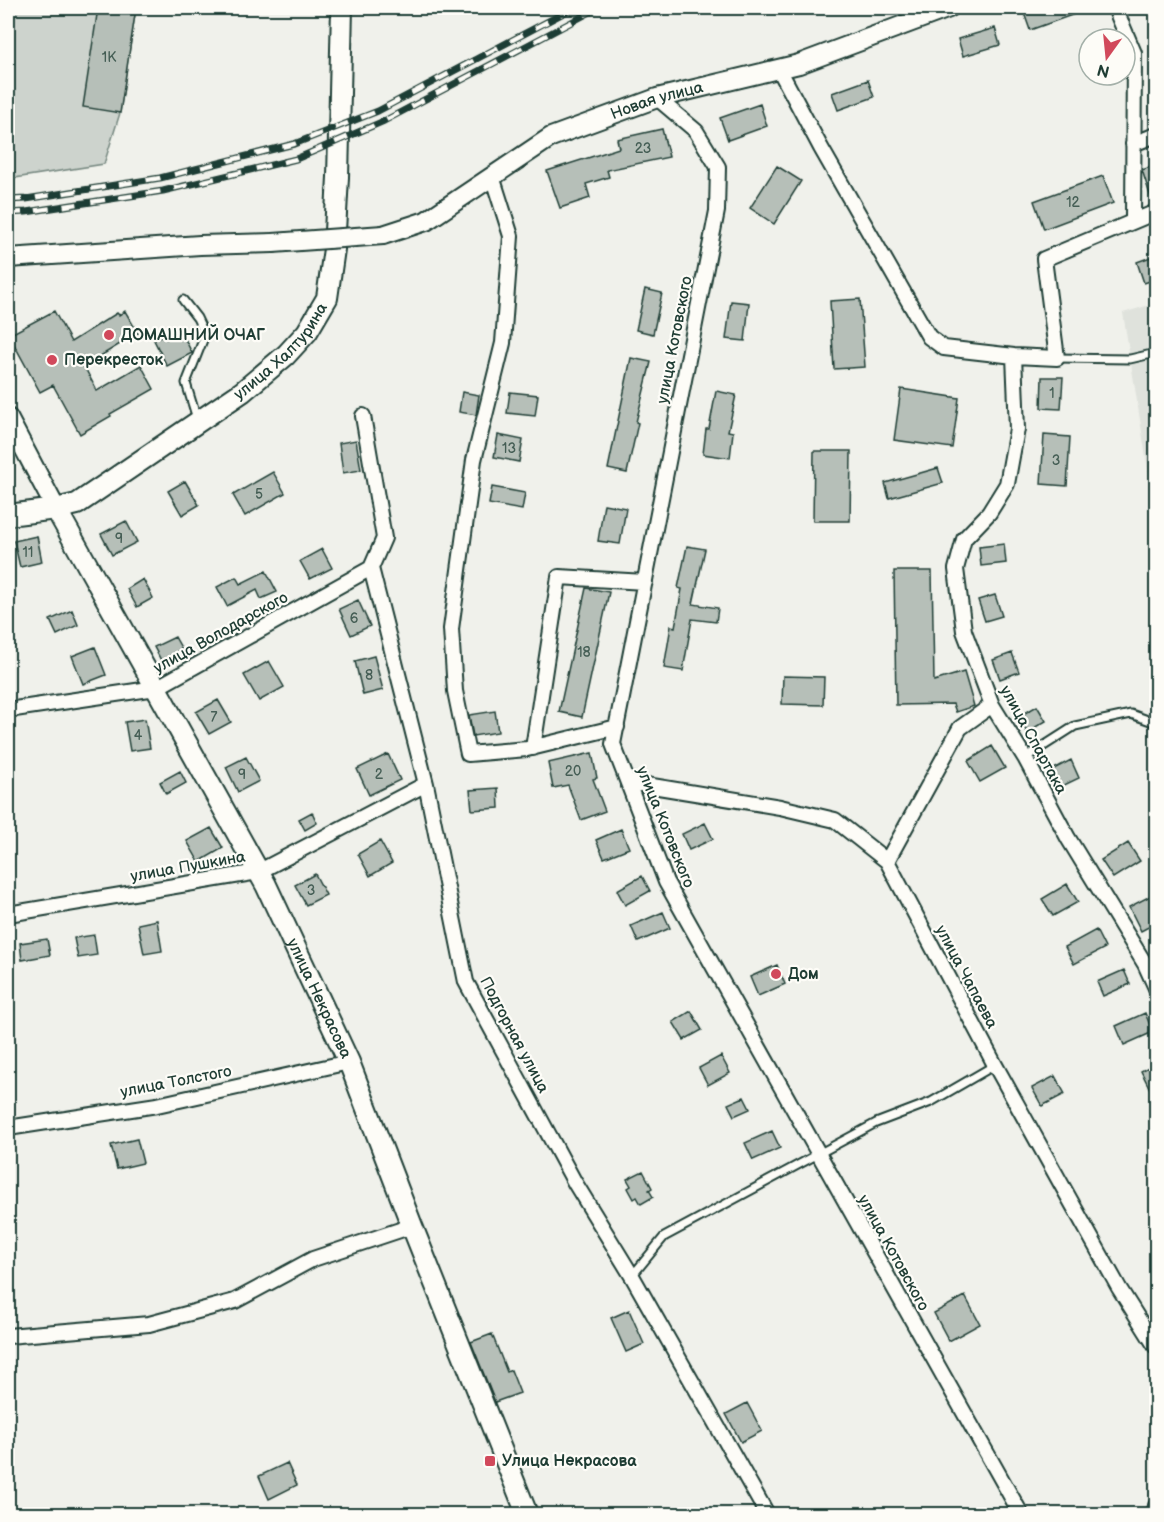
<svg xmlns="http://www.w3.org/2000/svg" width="1164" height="1522" viewBox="0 0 1164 1522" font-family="'Balsamiq Sans',sans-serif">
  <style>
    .built { fill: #dfe2dc }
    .green { fill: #cdd3cd; stroke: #768880; stroke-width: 1.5 }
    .building { fill: #b6bfb8; stroke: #1f3d34; stroke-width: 1.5 }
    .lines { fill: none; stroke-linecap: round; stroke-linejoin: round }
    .service-casing { stroke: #1f3d34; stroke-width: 11 }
    .minor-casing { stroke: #1f3d34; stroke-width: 18 }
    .tertiary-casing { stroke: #1f3d34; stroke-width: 22 }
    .secondary-casing { stroke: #1f3d34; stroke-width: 24 }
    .service { stroke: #fdfcf7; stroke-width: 7 }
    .minor { stroke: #fdfcf7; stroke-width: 14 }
    .tertiary { stroke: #fdfcf7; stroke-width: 18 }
    .secondary { stroke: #fdfcf7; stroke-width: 20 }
    .rail-casing { stroke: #1f3d34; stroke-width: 7 }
    .rail { stroke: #fdfcf7; stroke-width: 4.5; stroke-dasharray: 14; stroke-linecap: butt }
    .tertiary-bridge-casing { stroke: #1f3d34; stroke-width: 22; stroke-linecap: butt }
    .tertiary-bridge { stroke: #fdfcf7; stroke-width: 18 }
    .poi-dot { fill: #d1495b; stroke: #fdfcf7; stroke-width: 2 }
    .labels { text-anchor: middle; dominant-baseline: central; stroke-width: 4.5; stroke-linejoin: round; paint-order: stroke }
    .number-label { font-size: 14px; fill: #455e55 }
    .street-label { font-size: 16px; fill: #1f3d34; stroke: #fdfcf7 }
    .poi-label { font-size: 16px; font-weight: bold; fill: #1f3d34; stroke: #fdfcf7; text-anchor: start }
  </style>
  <rect width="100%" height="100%" fill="#f0f1eb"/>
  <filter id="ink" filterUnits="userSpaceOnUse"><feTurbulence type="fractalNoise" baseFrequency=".0167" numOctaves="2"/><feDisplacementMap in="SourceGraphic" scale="12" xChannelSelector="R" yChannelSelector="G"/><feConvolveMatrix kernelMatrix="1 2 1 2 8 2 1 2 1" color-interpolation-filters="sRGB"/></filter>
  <g filter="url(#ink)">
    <path class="built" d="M1156,303V520L1123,313Z"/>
    <path class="green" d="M8,8H136L120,113L104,164L8,179Z"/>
    <path class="building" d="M98,8H136L120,113L83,107Z
      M1040,8H1089V9L1030,30L1024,13Z
      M995,28L1000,45L963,56L958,39Z
      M868,80L874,97L838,110L832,93Z
      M760,104L767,126L728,140L720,118Z
      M662,129L669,157L607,170L609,177L586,184L590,198L560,208L547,171L619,148L617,139Z
      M1156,165V203L1153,204L1142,170Z
      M777,166L801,181L774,224L750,208Z
      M1103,176L1113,203L1044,229L1034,201Z
      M1156,255V279L1144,283L1137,262Z
      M645,289L662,293L653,334L636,330Z
      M860,299L865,367L834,369L830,301Z
      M731,301L749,303L745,341L726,339Z
      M54,311L71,342L117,313L119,315L125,311L138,333L84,366L97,391L141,365L154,389L110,414L111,416L80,434L53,385L40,392L9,335Z
      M179,327L192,353L167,366L154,340Z
      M631,358L651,362L636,422L638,423L627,473L608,469Z
      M1042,377H1063L1061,409L1041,408Z
      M901,389L959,398L952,448L894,440Z
      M716,391L736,395L728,431L733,432L730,458L703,454L706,429H709Z
      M462,392L479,395L476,415L459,412Z
      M510,392L538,395L535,416L507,413Z
      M498,435L523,440L519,462L494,457Z
      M1044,435L1070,437L1067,486L1041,484Z
      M356,440L361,470L343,473L339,443Z
      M814,451H851L850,521H813Z
      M938,468L943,483L889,498L885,483Z
      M273,472L285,493L245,516L233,495Z
      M185,481L199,505L182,515L168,491Z
      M492,487L525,493L522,510L489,504Z
      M604,504L626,508L620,544L598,541Z
      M126,521L137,542L112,555L101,534Z
      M37,536L42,562L20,567L14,541Z
      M1004,544L1006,563L981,566L979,547Z
      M687,546L705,549L693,604L718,608L716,622L692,619L683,671L664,668L671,626L675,627L682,589L678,588Z
      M322,549L332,568L310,579L300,561Z
      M266,571L277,592L261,599L257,590L227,606L217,587L236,577L240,584Z
      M894,571H932L934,681L964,672L974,706L956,712L953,704L896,705Z
      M143,579L153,598L137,607L127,589Z
      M586,588L609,592L582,717L559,712Z
      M995,595L1002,616L985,621L978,600Z
      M358,600L370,626L351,635L339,609Z
      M72,610L78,625L57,635L50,620Z
      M175,637L184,653L163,664L154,647Z
      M95,647L106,675L83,684L72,656Z
      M1012,653L1019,672L1000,679L993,660Z
      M374,656L383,690L363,695L355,661Z
      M269,661L284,687L259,701L244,675Z
      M783,676L824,677L823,705L782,704Z
      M218,700L231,722L209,734L196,712Z
      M1037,706L1046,721L1027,732L1018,717Z
      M495,711L498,732L473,736L469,715Z
      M145,719L150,748L130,751L125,722Z
      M992,746L1005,768L980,782L968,761Z
      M592,753L597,778L593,779L605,811L581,820L568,785L553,788L548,763Z
      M388,754L400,780L369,795L357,769Z
      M246,757L259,781L238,792L226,767Z
      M1071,760L1079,778L1056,789L1048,772Z
      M180,771L186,783L166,794L160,782Z
      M498,788L499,808L472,810L470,790Z
      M312,812L317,823L305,830L299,819Z
      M705,823L713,839L689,850L682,834Z
      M211,828L223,848L199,862L187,841Z
      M621,829L629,848L604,858L596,840Z
      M380,841L392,863L370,876L358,854Z
      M1128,843L1140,861L1113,878L1101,860Z
      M315,874L326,895L306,905L295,885Z
      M642,876L650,891L625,905L617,890Z
      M1067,884L1078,902L1053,916L1042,899Z
      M1156,893V923L1141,931L1129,907Z
      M663,912L670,928L638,942L631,926Z
      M157,920L162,951L144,954L138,924Z
      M1096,930L1105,948L1074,964L1065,947Z
      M94,935L97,955L78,958L74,938Z
      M47,939L50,955L22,960L20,943Z
      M777,965L785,984L758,996L750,977Z
      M1124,970L1130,984L1103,996L1097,982Z
      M691,1011L702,1030L684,1040L673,1022Z
      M1145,1013L1153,1032L1124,1045L1116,1026Z
      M721,1056L730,1073L708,1085L699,1068Z
      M1156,1063V1101L1141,1071Z
      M1055,1076L1065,1094L1042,1106L1032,1088Z
      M744,1097L750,1109L734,1116L728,1104Z
      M772,1131L780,1148L753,1160L745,1143Z
      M137,1139L143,1163L117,1169L111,1145Z
      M643,1171L652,1188L649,1190L653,1197L641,1204L637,1197L634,1199L628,1188L631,1186L627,1179Z
      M965,1296L980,1324L949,1341L934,1313Z
      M629,1310L644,1344L626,1352L611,1318Z
      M492,1334L507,1372L511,1370L520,1393L495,1402L471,1342Z
      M747,1403L762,1431L741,1442L726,1414Z
      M287,1463L297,1485L269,1499L259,1476Z"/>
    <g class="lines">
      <g class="service-casing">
        <path id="service" d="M183,300L197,318L205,335L186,383L197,419
          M1057,358L1130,359L1156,353
          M1025,758L1075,726L1131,714L1156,723
          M632,1276L664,1237L876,1123L931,1102L995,1065"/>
      </g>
      <g class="minor-casing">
        <path id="minor" d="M1115,8L1134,53L1133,220
          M779,69L821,148L929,337L944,348L1014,356L1057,358L1044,259L1156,212
          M657,98L696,131L718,167L717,211L613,744L666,882L1021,1514
          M1133,144L1156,135
          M492,176L511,236L503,343L474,460L451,629L455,691L468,754L527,749L617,727
          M1014,356L1017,429L1007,484L989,513L964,539L956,569L964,631L992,705L1025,758L1068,838L1145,964L1156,988
          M363,416L384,538L371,568L426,784L466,982L575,1183L632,1276L767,1514
          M8,710L156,688L371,568
          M533,748L559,577L645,582
          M628,782L780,807L835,820L887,861L995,1065L1119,1288L1156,1347
          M887,861L960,728L992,705
          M8,914L258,872L426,784
          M8,1128L157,1105L349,1062
          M8,1336L149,1324L235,1301L313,1259L412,1226
          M1154,1514L1156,1506"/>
      </g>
      <g class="tertiary-casing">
        <g id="tertiary">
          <path id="s1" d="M383,235L426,221L551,137L657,98L799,64L949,8"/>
          <path d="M8,258L200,245L273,243"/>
          <path d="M8,418L56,509"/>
        </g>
      </g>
      <g class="secondary-casing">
        <g id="secondary">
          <path id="s2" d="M56,509L266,885L349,1062L412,1226L527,1514"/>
          <path id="s3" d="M8,515L56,509L77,504L242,392L286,355L307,332L327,298L334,249L338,177L342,8"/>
        </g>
      </g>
      <use href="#service" class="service"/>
      <use href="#minor" class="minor"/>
      <use href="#tertiary" class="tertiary"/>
      <use href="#secondary" class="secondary"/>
      <g class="rail-casing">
        <path id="rail" d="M8,200L26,199L160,178L294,144L378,111L573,8
          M8,213L26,212L163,191L296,159L384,121L598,8"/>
      </g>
      <use href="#rail" class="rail"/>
      <g class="tertiary-bridge-casing">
        <path id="tertiary-bridge" d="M273,243L383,235"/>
      </g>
      <use href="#tertiary-bridge" class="tertiary-bridge"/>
    </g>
  </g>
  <g class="poi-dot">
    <circle cx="109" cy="335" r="6"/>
    <circle cx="52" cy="360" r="6"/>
    <circle cx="776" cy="974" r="6"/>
    <rect x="484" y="1455" width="12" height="12" rx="3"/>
  </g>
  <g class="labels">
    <g class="number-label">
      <text x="109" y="57">1К</text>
      <text x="643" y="148">23</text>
      <text x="1073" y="202">12</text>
      <text x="1052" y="393">1</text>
      <text x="509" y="448">13</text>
      <text x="1056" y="460">3</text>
      <text x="259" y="494">5</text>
      <text x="119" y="538">9</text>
      <text x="28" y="552">11</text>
      <text x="354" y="618">6</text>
      <text x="584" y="652">18</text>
      <text x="369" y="675">8</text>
      <text x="214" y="717">7</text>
      <text x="138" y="735">4</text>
      <text x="573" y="771">20</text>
      <text x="242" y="774">9</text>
      <text x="379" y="774">2</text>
      <text x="311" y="890">3</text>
    </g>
    <g class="street-label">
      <text stroke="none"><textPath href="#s1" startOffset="308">Новая улица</textPath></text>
      <text transform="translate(675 340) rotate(-79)">улица Котовского</text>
      <text stroke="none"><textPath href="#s3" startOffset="326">улица Халтурина</textPath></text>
      <text transform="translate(221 633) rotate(-29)">улица Володарского</text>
      <text transform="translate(1033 740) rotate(61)">улица Спартака</text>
      <text transform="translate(665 827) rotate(68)">улица Котовского</text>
      <text transform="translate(188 867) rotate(-10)">улица Пушкина</text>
      <text transform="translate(966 977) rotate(62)">улица Чапаева</text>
      <text stroke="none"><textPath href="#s2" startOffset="556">улица Некрасова</textPath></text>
      <text transform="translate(514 1035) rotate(62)">Подгорная улица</text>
      <text transform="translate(176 1082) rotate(-11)">улица Толстого</text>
      <text transform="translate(893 1253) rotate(61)">улица Котовского</text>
    </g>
    <g class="poi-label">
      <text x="121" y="335">ДОМАШНИЙ ОЧАГ</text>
      <text x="64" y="360">Перекресток</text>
      <text x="788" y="974">Дом</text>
      <text x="502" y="1461">Улица Некрасова</text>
    </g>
  </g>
  <rect width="1164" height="1522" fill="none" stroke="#fdfcf7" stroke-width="30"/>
  <rect x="15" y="15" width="1134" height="1492" fill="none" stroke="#1f3d34" stroke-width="2" filter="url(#ink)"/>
  <g transform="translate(1107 57) rotate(195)"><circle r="28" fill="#fdfcf7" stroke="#a4b0a9" stroke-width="1.5"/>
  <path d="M0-4.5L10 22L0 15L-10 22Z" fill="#d1495b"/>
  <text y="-9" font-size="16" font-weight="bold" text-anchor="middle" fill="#1f3d34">N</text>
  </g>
</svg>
